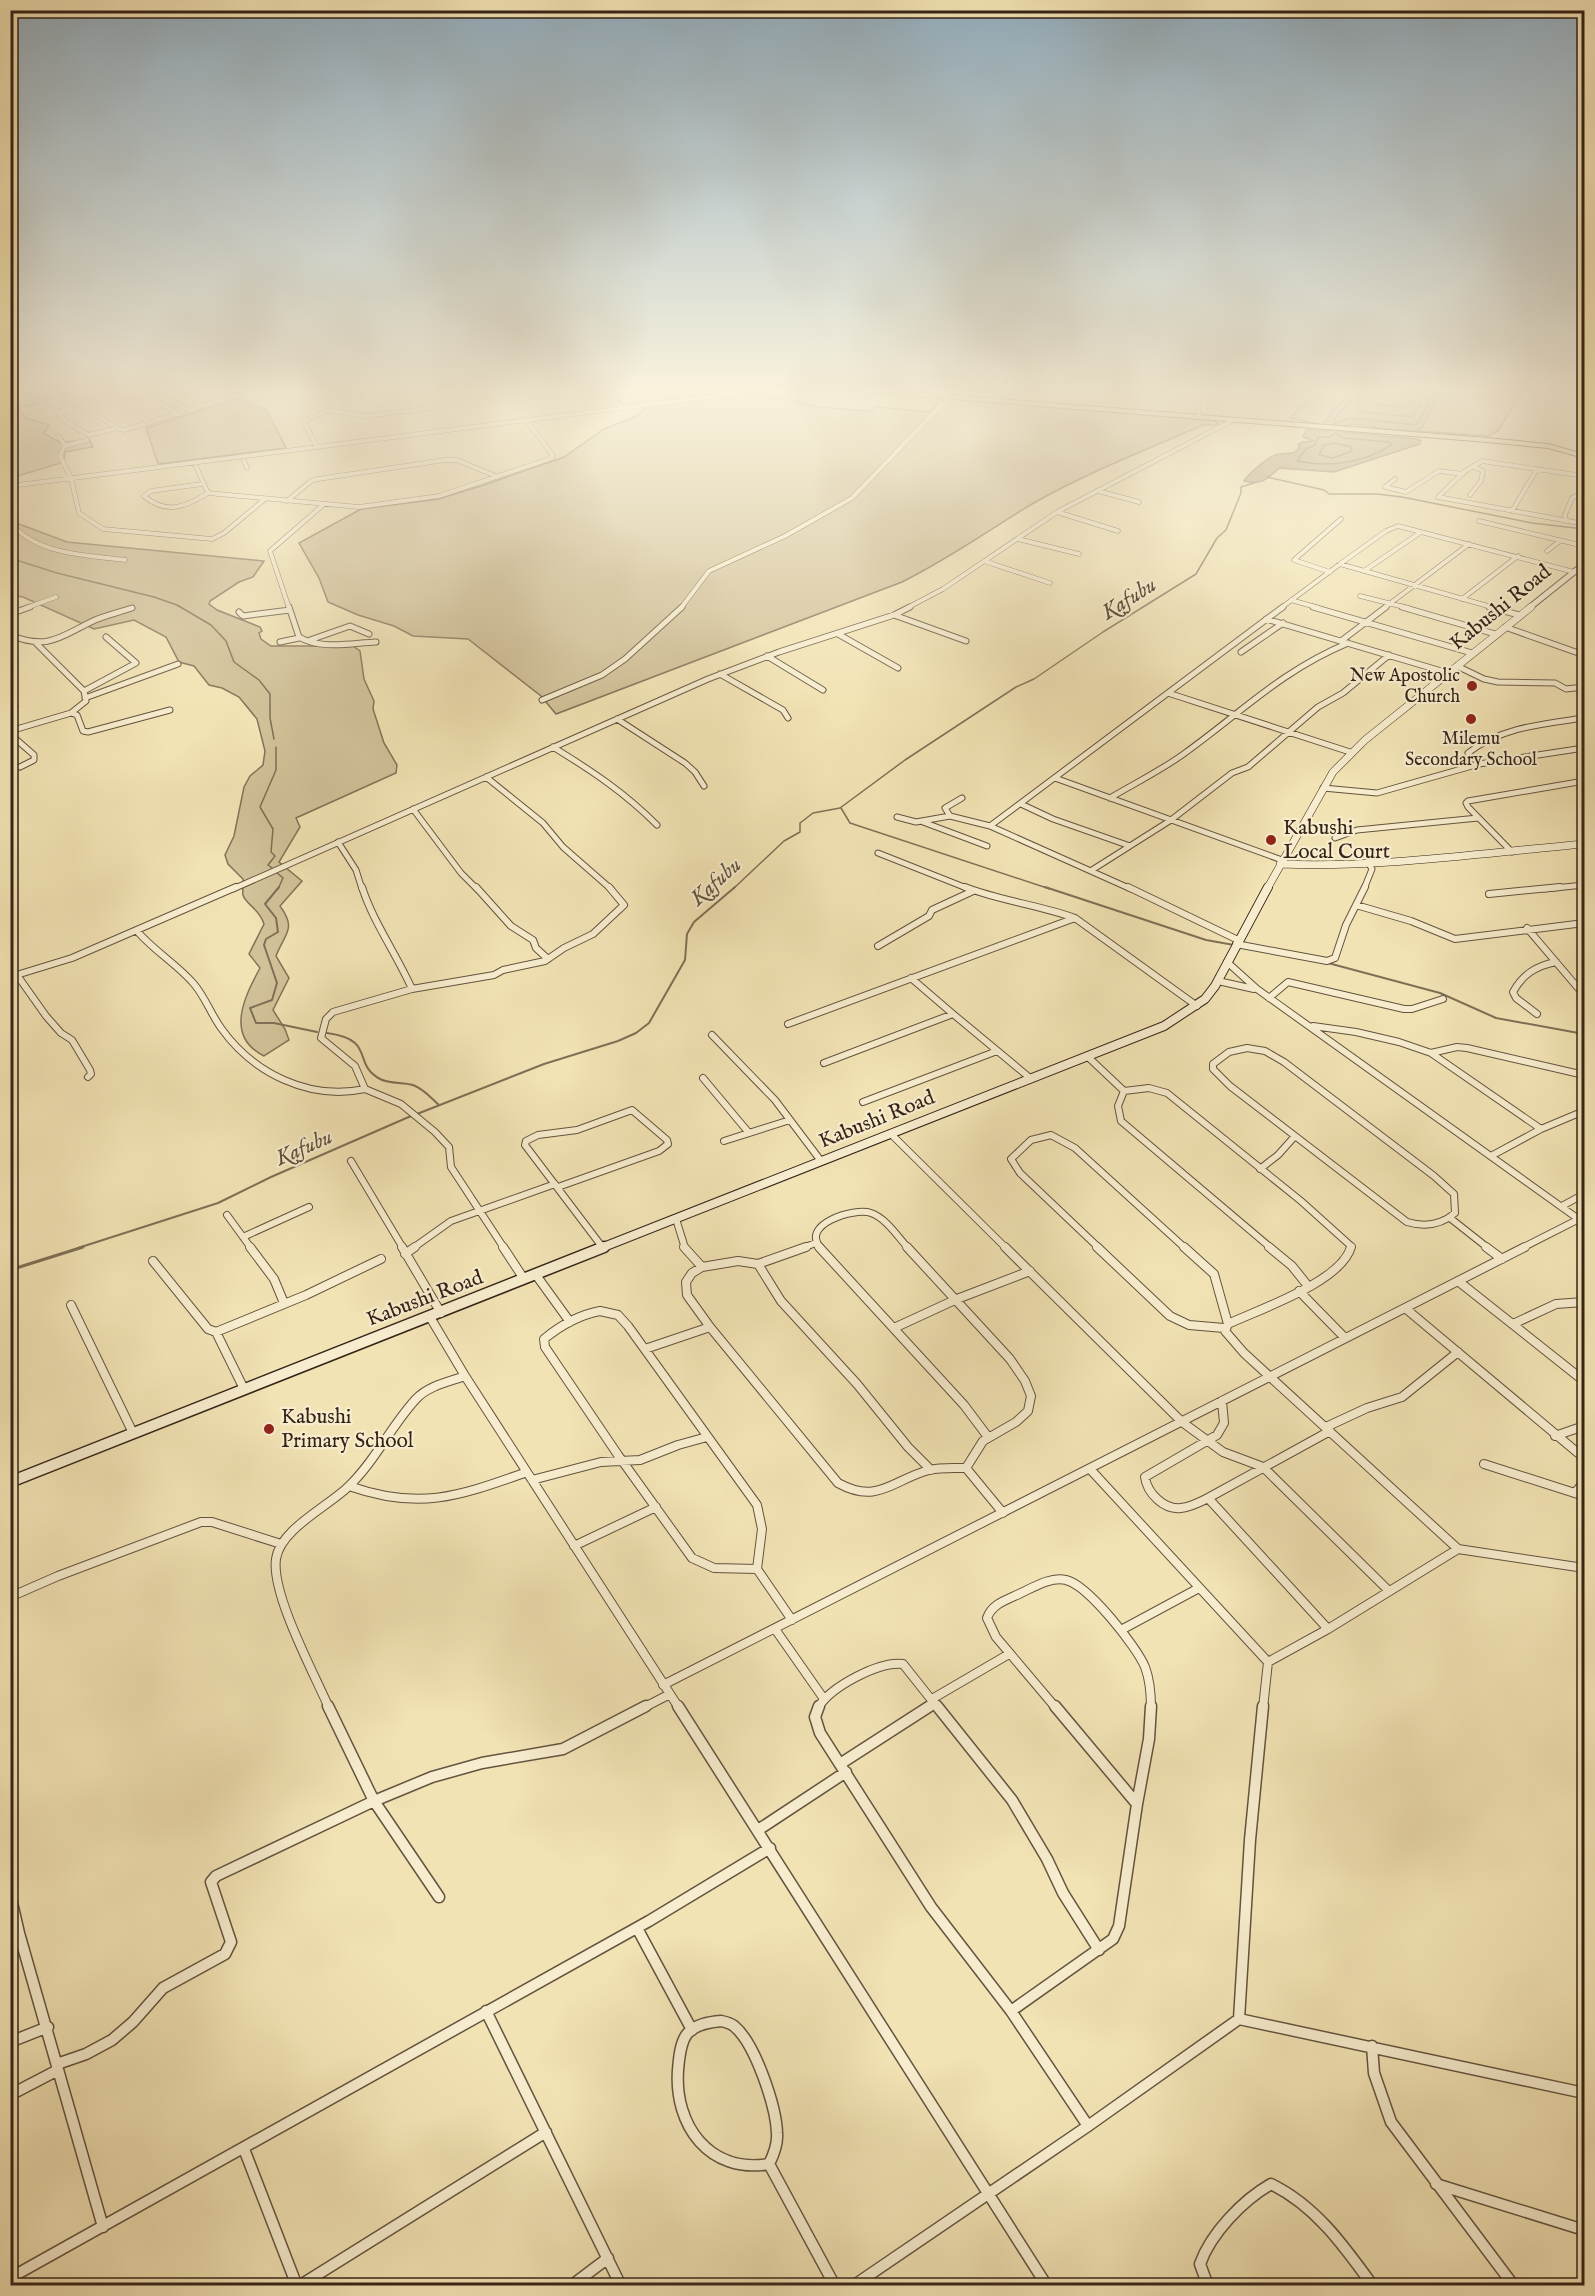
<svg xmlns="http://www.w3.org/2000/svg" width="1595" height="2296" viewBox="0 0 1595 2296" font-family="'IM FELL English',serif">
  <style>
    .green { fill: #d2c299; stroke: #847258; stroke-width: 1.5 }
    .water { fill: #b2a27f; stroke: #806f56; stroke-width: 1.5 }
    .lines { fill: none; stroke-linecap: round; stroke-linejoin: round }
    .shore { stroke: #74624c; stroke-width: 1.5 }
    .stream-far2 { stroke: #806f56; stroke-width: 1.5 }
    .stream-far1 { stroke: #806f56; stroke-width: 2 }
    .stream { stroke: #806f56; stroke-width: 3 }
    .street-far4-casing { stroke: #64533f; stroke-width: 5 }
    .street-far3-casing { stroke: #64533f; stroke-width: 7 }
    .street-far2-casing { stroke: #64533f; stroke-width: 8 }
    .street-far1-casing { stroke: #64533f; stroke-width: 10 }
    .street-casing { stroke: #64533f; stroke-width: 13 }
    .secondary-far3-casing { stroke: #352318; stroke-width: 7 }
    .secondary-far2-casing { stroke: #352318; stroke-width: 8 }
    .secondary-far1-casing { stroke: #352318; stroke-width: 10 }
    .secondary-casing { stroke: #352318; stroke-width: 13 }
    .highway-casing { stroke: #352318; stroke-width: 2 }
    .street-far4 { stroke: #f7edce; stroke-width: 4 }
    .street-far3 { stroke: #f7edce; stroke-width: 5 }
    .street-far2 { stroke: #f7edce; stroke-width: 6 }
    .street-far1 { stroke: #f7edce; stroke-width: 8 }
    .street { stroke: #f7edce; stroke-width: 10 }
    .secondary-far3 { stroke: #f7edce; stroke-width: 5 }
    .secondary-far2 { stroke: #f7edce; stroke-width: 7 }
    .secondary-far1 { stroke: #f7edce; stroke-width: 8 }
    .secondary { stroke: #f7edce; stroke-width: 10 }
    .highway { fill: #f2e3b4; fill-rule: evenodd }
    .poi-dot { fill: #8f2418; stroke: #f7edce; stroke-width: 2 }
    .labels { text-anchor: middle; dominant-baseline: central; stroke-width: 4.5; stroke-linejoin: round; paint-order: stroke }
    .far-poi-label { font-size: 18px; fill: #352318; stroke: #f7edce; text-anchor: end }
    .street-label { font-size: 21px; fill: #352318; stroke: #f7edce }
    .poi-label { font-size: 21px; fill: #352318; stroke: #f7edce; text-anchor: start }
    .water-label { font-size: 22px; font-style: italic; fill: #614f3c; stroke: #f7edce }
  </style>
  <rect width="100%" height="100%" fill="#f2e3b4"/>
  <filter id="stains"><feTurbulence type="fractalNoise" baseFrequency=".00333" numOctaves="4"/><feColorMatrix values="0 0 0 0 .2 0 0 0 0 .09 0 0 0 0 .02 0 0 0 .5 -.17"/></filter>
  <radialGradient id="worn" r=".72"><stop offset=".6" stop-color="#630" stop-opacity="0"/><stop offset="1" stop-color="#630" stop-opacity=".3"/></radialGradient>
  <path class="green" d="M11,388H38L54,399L18,408L26,418L49,425L44,433L60,443L89,439L93,447L65,452L64,462L11,478Z
    M606,388H754L624,406Z
    M1326,388H1346V397L1330,412L1328,426L1290,418L1304,403L1325,392Z
    M1432,388H1526L1498,431L1488,436L1417,431L1422,428L1436,400Z
    M757,393L818,407L870,411L876,407L930,412L940,397L1213,420L1219,425H1203C1146,450 1086,473 1032,504C989,530 947,560 902,582L556,714L541,696L468,639L413,636L394,626L358,615L328,602L319,578L299,543L361,509L438,499L481,486L564,457L604,429L637,416L647,407Z
    M237,399L266,409L286,448L158,464L146,428Z
    M11,521L67,542L264,561L253,577L239,582L210,601L209,604L217,610L260,627L262,631L259,633L261,639L271,646H353L360,651L364,679L374,701L373,709L384,743L397,765L396,773L296,818L300,827L279,862L302,881L280,906C297,929 285,933 276,956L289,978L273,1010L285,1029L289,1040L264,1056C224,1036 245,996 260,968L249,954L264,924C259,908 246,905 243,895C242,890 244,884 243,879L228,864L225,855L234,836L244,787L250,776L263,765L265,751L257,719L239,697L222,688L209,685L194,666L179,662L166,637L134,620L94,629L23,597L11,595Z"/>
  <path class="water" d="M1346,388H1432L1437,393C1433,406 1430,421 1417,431C1406,431 1395,430 1384,429C1370,428 1357,421 1342,427L1344,432L1417,439L1421,441L1420,444L1334,472L1279,468C1266,480 1262,485 1244,481C1250,472 1268,457 1278,454C1283,453 1288,454 1293,453L1300,448L1298,445L1302,442L1314,441L1303,437L1306,430L1329,431L1324,422L1346,397Z"/>
  <g class="lines">
    <path class="shore" d="M1352,388L1351,400L1333,421L1334,424L1349,418L1416,425L1428,405V388
      M1360,388L1357,411L1411,417L1421,403L1420,388
      M1369,388L1370,403L1406,408L1412,400L1411,388
      M1335,433L1344,438L1389,442L1391,445C1364,463 1329,468 1297,461L1306,449L1315,445L1318,437H1329Z
      M1335,443L1351,447L1352,451L1333,458L1319,455L1324,445Z"/>
    <path class="stream-far2" d="M1267,477L1324,490L1329,494H1377L1402,497L1532,523L1584,529
      M10,558L57,573L154,597L177,605L211,625L226,641L234,662L259,680L270,694V718L274,739
      M841,808L850,823L1050,889
      M272,868L268,865L275,856L271,852L273,829L260,807L276,770V747
      M276,872L283,878L278,889
      M733,889L784,841L800,832V823L813,813L840,808L905,760L1016,687L1034,679L1103,632L1196,574L1217,538L1226,530L1241,493V487L1254,483"/>
    <path class="stream-far1" d="M279,887L265,904L276,918L278,932L266,939L264,945L277,983L272,1000L250,1008L256,1023H274L317,1032
      M1045,887L1206,940L1234,945
      M1328,963L1440,993L1496,1018L1584,1034
      M327,1033C377,1040 351,1063 380,1079C390,1084 402,1082 413,1085C424,1089 431,1098 439,1105
      M417,1114L544,1064L618,1041L636,1033L649,1023L685,960L687,934L694,922L735,887
      M78,1248L218,1203L271,1177L411,1116"/>
    <path class="stream" d="M10,1270L83,1247"/>
    <g class="street-far4-casing">
      <path id="street-far4" d="M58,388L116,428
        M97,388L150,423
        M135,388L180,415
        M877,388L951,395
        M1085,388L1131,393L1138,388
        M1196,388L1199,417
        M172,401L191,411
        M411,402L416,410
        M49,403L62,407L70,406
        M49,403L72,397
        M83,405L142,393
        M85,406L58,413L68,423L89,435L116,428L124,430L260,388
        M329,410L365,416L458,405L470,400L462,388
        M58,436L65,445L60,456L71,478L79,513L103,529L212,539L224,533L265,499
        M65,446L87,440
        M317,447L304,422L306,420L381,388
        M242,456L247,468
        M194,462L208,493L359,507L439,496L552,458V454L526,420
        M1584,476L1482,461L1464,472L1438,497L1584,524
        M1395,479L1385,487L1406,492L1439,471L1463,474
        M202,484L151,491L144,496C166,515 186,507 208,493
        M10,486L740,393L761,388
        M1098,491L1139,502
        M1582,494L1579,492L1584,484
        M1470,495L1481,481L1483,471L1474,467
        M287,501L311,481L318,479L445,460H457L498,477
        M1512,511L1537,469
        M1057,512L1118,531
        M1479,521L1584,546
        M1566,521L1565,515L1572,498L1580,494
        M10,522C36,555 86,555 125,560
        M1018,539L1079,554
        M1547,551L1560,541
        M984,561L1050,583
        M1340,564L1386,531L1398,526L1574,572
        M1364,571L1421,532
        M1330,572L1294,560L1341,519
        M1360,596L1408,608
        M1462,599L1518,556
        M1291,600L1319,608
        M26,608L56,597
        M289,608L270,551L323,505
        M681,608L709,571L785,536L852,498L949,397
        M907,608L943,589L1057,512L1233,420
        M1281,608L1340,564L1495,608
        M1384,608L1469,544"/>
    </g>
    <g class="street-far3-casing">
      <path id="street-far3" d="M289,607L299,637C321,650 352,643 376,642
        M1313,607L1472,653
        M1402,607L1495,634
        M1489,607L1519,615
        M239,612L243,616L290,610
        M10,614L30,607
        M894,615L966,641
        M1266,619L1448,673
        M1505,627L1584,655
        M838,634L898,668
        M10,635C49,651 61,636 95,620C107,615 120,612 132,608
        M310,640L350,626L369,634
        M1341,641L1386,607
        M280,642L299,638
        M1241,652L1283,623
        M767,656L823,690
        M1457,666L1484,679L1498,682L1555,683L1566,689L1584,687
        M720,674L783,710L788,718
        M84,691L136,663L106,637
        M1168,693L1350,752
        M85,698L178,664
        M542,700L602,675L625,659L682,607
        M10,704L15,707
        M71,713L77,715L83,731L88,732L170,710
        M1584,718C1543,724 1502,727 1468,753L1479,764L1584,748
        M617,719L685,763L695,772L704,786
        M10,731L71,713L86,701L84,691L36,643
        M10,734L34,755V760L20,767
        M553,747C592,771 624,792 657,825
        M486,777L543,823L563,847L611,889
        M1055,778L1282,860
        M1323,788L1377,793L1479,764
        M1110,798C1135,783 1162,770 1185,753C1242,712 1281,671 1348,643
        M1021,804L1053,819L1130,846
        M413,809L461,873L477,889
        M950,816L945,808L962,798
        M897,817L916,822L950,816L990,826
        M923,822L987,846
        M1335,838L1357,830L1478,818
        M338,842L356,870L362,889
        M1512,852L1468,807L1466,803L1468,801L1584,781
        M878,853L969,889
        M1092,870L1171,820L1232,773L1248,767L1318,707L1343,693L1389,655
        M233,889L708,679L779,652L894,615L910,607
        M1131,889L990,826L1283,607
        M1364,889L1372,869L1369,864
        M1544,889L1584,885"/>
    </g>
    <g class="street-far2-casing">
      <path id="street-far2" d="M362,887C373,922 397,955 412,989L333,1012L326,1019L321,1038L355,1066L365,1089L401,1104L435,1132L449,1147L451,1167L504,1248
        M476,887L511,926L533,940L536,948L548,959
        M965,887C1001,901 1039,905 1075,918
        M1128,887L1238,940
        M1489,894L1560,887
        M1356,905L1411,921L1455,939L1584,923
        M1527,928L1584,995
        M137,931C154,951 177,964 194,984C205,997 211,1014 221,1028C253,1073 309,1101 365,1089
        M1236,944L1327,961L1335,958L1346,925L1365,887
        M878,946L929,916L932,910L973,891
        M1227,962L1257,989L1584,1223
        M17,975L46,1016L61,1033L72,1040L90,1070L91,1074L88,1077
        M10,977L72,958L236,887
        M911,978L953,1014
        M1218,981L1254,989
        M412,989L494,975L503,970L545,961L564,948L593,934L624,905L609,887
        M1269,998L1288,982L1404,1009H1412L1443,999
        M1537,1014L1516,998L1513,992C1523,974 1536,966 1556,962
        M788,1024L1075,918L1197,1006
        M1313,1026L1356,1032L1399,1042L1431,1053L1457,1047L1467,1048L1584,1075
        M712,1035L775,1100L821,1161
        M1247,1048L1265,1051L1284,1062L1434,1176L1454,1194L1455,1213C1441,1225 1424,1227 1407,1222L1230,1086L1213,1069V1064L1229,1052Z
        M1431,1053L1541,1129
        M1087,1056L1124,1091
        M824,1063L953,1014L1030,1078
        M703,1078L749,1133
        M863,1102L997,1051
        M891,1134L1006,1248
        M724,1141L790,1120
        M1491,1156L1541,1129L1584,1111
        M351,1161L403,1248
        M1260,1169L1278,1155L1295,1136
        M558,1187L659,1151L668,1144L667,1140L632,1110L577,1130L538,1135L526,1141L525,1145L603,1248
        M1562,1206L1584,1194
        M227,1215L251,1248
        M1450,1218L1488,1248
        M676,1219L685,1248
        M243,1237L309,1207
        M413,1248L451,1221L555,1184
        M802,1248L816,1243
        M821,1248C799,1225 854,1207 871,1213C886,1218 898,1237 908,1248
        M1099,1248L1020,1173L1011,1159L1031,1140L1051,1135L1075,1148L1185,1248
        M1271,1248L1121,1121L1118,1106L1124,1091L1149,1088L1167,1093L1301,1201L1351,1246L1350,1248
        M1522,1248L1579,1219"/>
    </g>
    <g class="street-far1-casing">
      <path id="street-far1" d="M250,1247L274,1279L284,1303
        M402,1247L441,1313
        M503,1247L524,1279
        M684,1247L702,1267
        M806,1247L758,1264L738,1261L702,1267L692,1273L686,1282L687,1295L710,1327L838,1483C878,1505 892,1480 929,1470C941,1467 954,1468 966,1468L1003,1513
        M819,1247L964,1405L988,1437
        M907,1247L1010,1359L1025,1381L1031,1396L1028,1411L1016,1422L983,1441L966,1468
        M1005,1247L1182,1422L1223,1452L1263,1467L1389,1591
        M1097,1247L1170,1316L1189,1325L1224,1328
        M1184,1247L1214,1274L1228,1324
        M1269,1247L1292,1266L1308,1286
        M1351,1247C1341,1282 1260,1309 1228,1324L1225,1331L1244,1353L1458,1549
        M1486,1247L1502,1259
        M405,1254L415,1247
        M153,1261L208,1329L216,1332L244,1389
        M758,1264L781,1301L857,1384L908,1447L931,1470
        M536,1275L570,1322
        M1458,1281L1584,1381
        M1299,1291L1345,1338
        M71,1305L133,1433
        M1405,1308L1584,1458
        M600,1311L618,1315L628,1326L757,1505L762,1529L757,1569L714,1568L692,1558L618,1455L545,1347L544,1339C561,1325 579,1315 600,1311Z
        M430,1317L465,1376L679,1708
        M1513,1324L1556,1304L1584,1302
        M894,1328L957,1299L1030,1271
        M216,1332L306,1295L381,1259
        M645,1349L710,1327
        M10,1397V1410
        M1326,1427L1367,1408L1402,1397L1458,1352
        M1555,1436L1584,1426
        M1484,1464L1584,1496
        M1090,1469L1268,1662L1263,1708
        M532,1480L601,1462L640,1460L678,1445L707,1437
        M349,1486C420,1511 459,1496 527,1472
        M1575,1493L1584,1482
        M1208,1498C1200,1502 1191,1507 1181,1508C1164,1510 1147,1493 1145,1477L1217,1435L1224,1423L1222,1401
        M574,1546L656,1507
        M757,1569L792,1620
        M10,1597L58,1576L201,1522H212L281,1544
        M775,1629L824,1699
        M1328,1629L1208,1498L1330,1431
        M1121,1630L1199,1588
        M1268,1662L1328,1629L1458,1549L1584,1568
        M663,1685L1525,1247
        M932,1699L1009,1654
        M329,1708C314,1673 271,1594 276,1559C280,1529 329,1506 349,1486C376,1460 391,1426 416,1399C428,1386 448,1382 465,1376
        M643,1708L670,1694
        M818,1708C830,1687 879,1661 903,1664L938,1708
        M927,1708L935,1703
        M1056,1708L996,1637L987,1618C992,1604 1006,1600 1019,1594C1032,1588 1051,1576 1066,1580C1088,1585 1137,1647 1145,1667C1150,1680 1151,1695 1151,1708"/>
    </g>
    <g class="street-casing">
      <path id="street" d="M328,1706L374,1801L439,1897
        M678,1706L1047,2286
        M819,1706L815,1717L820,1733L931,1907L1011,2011L1088,2126
        M937,1706L1012,1800L1047,1859L1063,1893L1099,1950
        M1055,1706L1137,1804
        M840,1764L930,1706
        M1137,1804L1149,1739L1151,1706
        M758,1830L846,1772
        M10,1894L19,1933L103,2227
        M637,1928L692,2030
        M486,2011L621,2286
        M1011,2011L1113,1939L1119,1926L1137,1804
        M1239,2019L1250,1840L1263,1706
        M721,2021C726,2022 730,2023 734,2026C755,2043 776,2106 777,2133C778,2144 774,2154 769,2164C709,2174 674,2125 678,2070C679,2059 680,2043 687,2034C695,2024 710,2022 721,2021Z
        M10,2042L48,2027
        M1372,2046L1374,2073L1391,2122L1514,2286
        M57,2064L86,2054L112,2040L133,2022L163,1988L225,1954L231,1942L211,1882L216,1876L374,1801L432,1777L482,1763L563,1749L646,1706
        M10,2095L58,2070
        M244,2149L297,2286
        M769,2164L835,2286
        M1436,2184L1584,2230
        M10,2278L649,1921L770,1848
        M299,2286L546,2132
        M571,2286L608,2258
        M853,2286L1088,2126L1239,2019L1584,2093
        M1208,2286L1200,2264C1211,2233 1243,2200 1271,2184C1316,2206 1344,2246 1373,2286"/>
    </g>
    <g class="secondary-far3-casing">
      <path id="secondary-far3" d="M949,397L957,388
        M1529,608L1584,564"/>
    </g>
    <g class="secondary-far2-casing">
      <path id="secondary-far2" d="M1280,864C1382,868 1482,853 1584,844
        M1267,889L1333,772L1365,740L1531,607"/>
    </g>
    <g class="secondary-far1-casing">
      <path id="secondary-far1" d="M601,1248L1164,1026L1205,999L1215,986L1268,887"/>
    </g>
    <g class="secondary-casing">
      <path id="secondary" d="M10,1482L604,1247"/>
    </g>
    <g class="highway-casing">
      <path id="highway" d="M837,388H863L1487,438L1548,444L1584,454V458L1548,448L1487,442L840,390Z"/>
    </g>
    <use href="#street-far4" class="street-far4"/>
    <use href="#street-far3" class="street-far3"/>
    <use href="#street-far2" class="street-far2"/>
    <use href="#street-far1" class="street-far1"/>
    <use href="#street" class="street"/>
    <use href="#secondary-far3" class="secondary-far3"/>
    <use href="#secondary-far2" class="secondary-far2"/>
    <use href="#secondary-far1" class="secondary-far1"/>
    <use href="#secondary" class="secondary"/>
    <use href="#highway" class="highway"/>
  </g>
  <linearGradient id="sky" x2="0" y2="1"><stop stop-color="#92adbe"/><stop offset="0.55" stop-color="#f9f2dd"/><stop offset="1" stop-color="#f9f2dd" stop-opacity="0"/></linearGradient>
  <rect width="1595" height="709" fill="url(#sky)"/>
  <g class="poi-dot">
    <circle cx="1472" cy="686" r="6"/>
    <circle cx="1471" cy="719" r="6"/>
    <circle cx="1271" cy="840" r="6"/>
    <circle cx="269" cy="1429" r="6"/>
  </g>
  <g class="labels">
    <g class="far-poi-label">
      <text x="1460" y="676">New Apostolic<tspan x="1460" dy="21">Church</tspan></text>
      <text x="1471" y="739" text-anchor="middle">Milemu<tspan x="1471" dy="21">Secondary School</tspan></text>
    </g>
    <g class="street-label">
      <text transform="translate(1501 608) rotate(-39)">Kabushi Road</text>
      <text transform="translate(877 1120) rotate(-22)">Kabushi Road</text>
      <text transform="translate(425 1299) rotate(-21)">Kabushi Road</text>
    </g>
    <g class="poi-label">
      <text x="1283" y="828">Kabushi<tspan x="1283" dy="24">Local Court</tspan></text>
      <text x="281" y="1417">Kabushi<tspan x="281" dy="24">Primary School</tspan></text>
    </g>
    <g class="water-label">
      <text transform="translate(1129 599) rotate(-32)">Kafubu</text>
      <text transform="translate(716 882) rotate(-42)">Kafubu</text>
      <text transform="translate(304 1148) rotate(-24)">Kafubu</text>
    </g>
  </g>
  <rect width="1595" height="2296" fill="none" stroke="#f2e3b4" stroke-width="36"/>
  <rect x="12" y="12" width="1571" height="2272" fill="none" stroke="#352318" stroke-width="3"/>
  <rect x="18" y="18" width="1559" height="2260" fill="none" stroke="#352318" stroke-width="1.5"/>
  <rect width="100%" height="100%" filter="url(#stains)"/>
  <rect width="100%" height="100%" fill="url(#worn)"/>
</svg>
